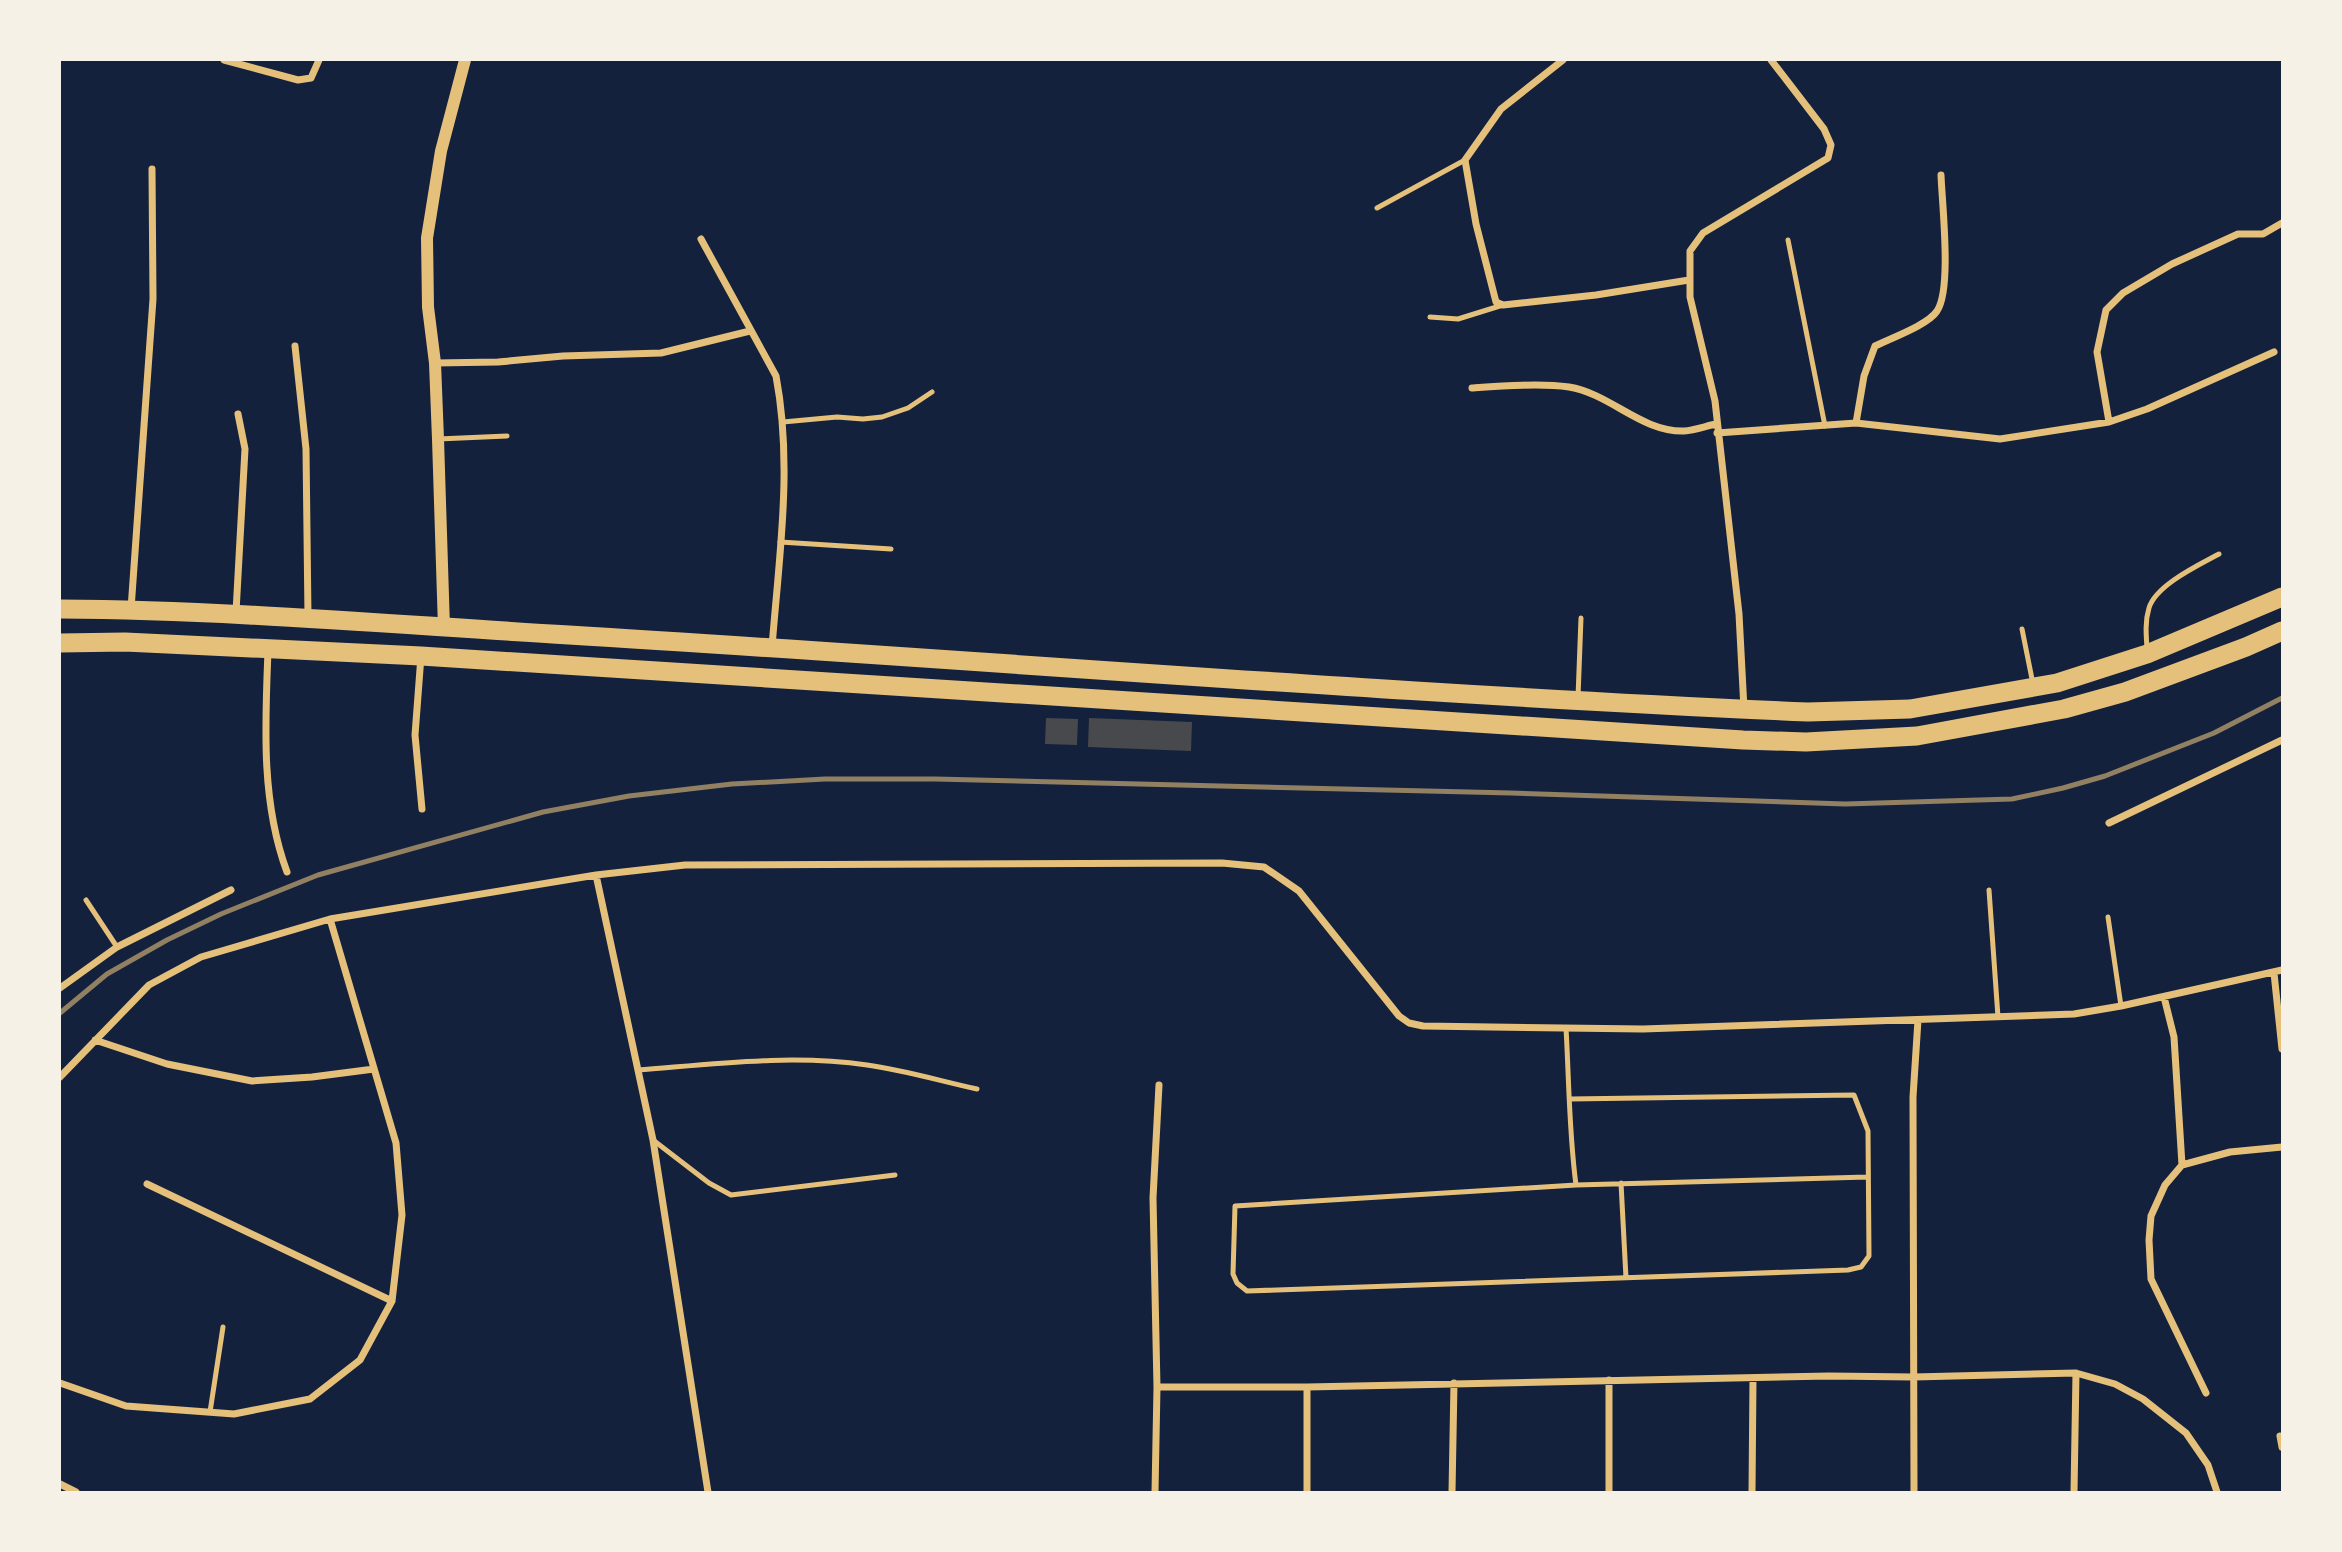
<svg xmlns="http://www.w3.org/2000/svg" width="2342" height="1552" viewBox="0 0 2342 1552" font-family="'Crimson Pro',serif">
  <style>
    .building { fill: #48494c }
    .lines { fill: none; stroke-linecap: round; stroke-linejoin: round }
    .service { stroke: #e5c07b; stroke-width: 5 }
    .minor { stroke: #e5c07b; stroke-width: 7 }
    .tertiary { stroke: #e5c07b; stroke-width: 12 }
    .trunk { stroke: #e5c07b; stroke-width: 19 }
    .rail { stroke: #918062; stroke-width: 5 }
  </style>
  <rect width="100%" height="100%" fill="#14213d"/>
  <path class="building" d="M1046,718L1078,719L1077,745L1045,744Z
    M1089,718L1192,722L1191,751L1088,747Z"/>
  <g class="lines">
    <path class="service" d="M1377,208L1465,160
      M1788,240L1825,426
      M1430,317L1458,319L1503,305
      M783,422L837,417L863,419L882,417L908,408L932,392
      M438,439L507,436
      M780,542L891,549
      M2022,629L2033,684
      M2147,648C2146,634 2145,621 2149,608C2156,585 2199,565 2219,554
      M1578,697L1581,618
      M1989,890L1998,1017
      M86,900L117,947
      M2108,917L2121,1006
      M1566,1028C1569,1080 1569,1133 1576,1185L1235,1206L1233,1274L1237,1283L1247,1291L1848,1270L1861,1267L1869,1256L1868,1131L1854,1095L1570,1099
      M638,1070C714,1064 791,1054 867,1065C904,1070 940,1081 977,1089
      M653,1140L709,1183L731,1195L895,1175
      M1621,1183L1626,1278
      M1576,1185L1867,1177
      M210,1412L223,1327"/>
    <path class="minor" d="M224,60L298,80L311,78L319,60
      M1563,60L1501,109L1465,160L1476,224L1496,302L1503,305L1596,295L1689,280
      M701,239L776,376C793,465 779,557 772,647
      M295,346L306,449L308,616
      M435,363L498,362L563,356L661,353L750,331
      M1472,388C1501,386 1541,383 1569,387C1611,394 1641,432 1684,431C1695,430 1706,426 1716,424
      M2109,422L2097,352L2106,310L2123,293L2172,264L2238,234H2263L2282,223
      M1856,423L1864,376L1875,346C1891,338 1928,325 1937,311C1952,290 1942,203 1941,175
      M1717,433L1856,423L2000,439L2109,422L2147,409L2274,352
      M131,609L153,299L152,169
      M236,612L245,449L238,414
      M268,651C265,725 261,802 287,872
      M421,656L415,735L422,809
      M1744,709L1739,614L1715,401L1690,297V251L1703,233L1828,158L1831,145L1824,129L1771,60
      M2109,823L2282,740
      M596,875L653,1140L708,1492
      M2274,973L2282,1049
      M60,988L117,947L231,890
      M2164,997L2174,1037L2182,1165L2165,1185L2151,1216L2149,1240L2151,1279L2206,1393
      M95,1040L167,1064L252,1081L312,1077L374,1069
      M60,1077L149,985L201,957L330,919L596,875L685,865L1222,863L1264,867L1299,891L1399,1016L1409,1023L1423,1026L1643,1029L2074,1014L2121,1006L2282,970
      M2182,1165L2230,1152L2282,1147
      M147,1184L392,1301
      M60,1383L126,1406L234,1414L310,1399L360,1360L392,1301L402,1215L396,1143L330,919
      M1157,1387H1307L1829,1376L1914,1377L2076,1373L2115,1384L2143,1399L2186,1433L2208,1465L2217,1492
      M1307,1387V1492
      M2280,1436L2282,1447
      M60,1484L76,1492
      M1155,1492L1157,1387L1153,1198L1159,1085
      M1452,1492L1454,1383
      M1609,1492V1380
      M1752,1492L1753,1378
      M1914,1492L1913,1097L1918,1020
      M2074,1492L2076,1373"/>
    <path class="tertiary" d="M444,628L438,439L435,363L428,307L427,238L441,151L465,60"/>
    <path class="trunk" d="M60,609C229,610 400,625 569,635C982,660 1395,694 1808,712L1910,709L2057,683L2147,654L2282,597
      M60,643L125,642L421,656L1743,740L1806,742L1917,736L2064,709L2125,692L2246,647L2282,631"/>
    <path class="rail" d="M60,1013L107,974L167,940L221,914L318,875L543,812L629,796L732,784L825,779H935L1511,793L1845,804L2012,799L2063,788L2105,776L2214,733L2282,698"/>
  </g>
  <rect width="2342" height="1552" fill="none" stroke="#f6f1e7" stroke-width="122"/>
</svg>
